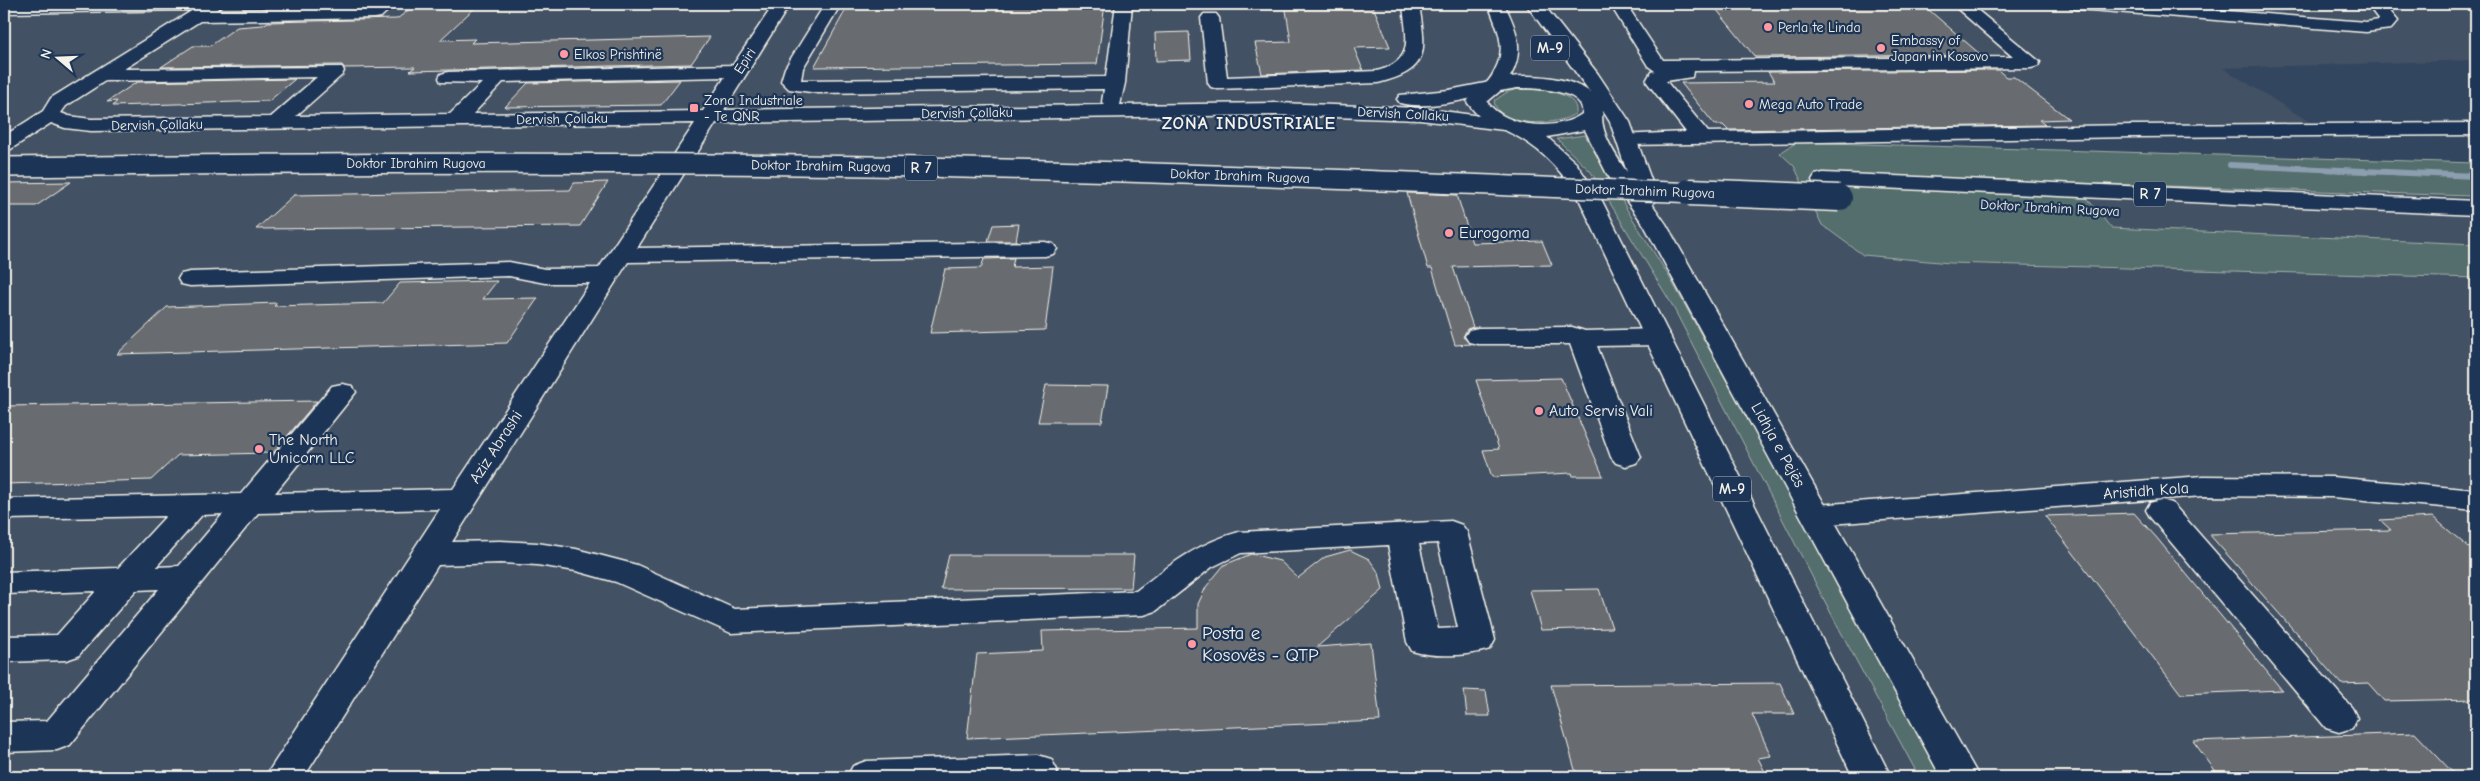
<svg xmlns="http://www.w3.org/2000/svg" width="2480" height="781" viewBox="0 0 2480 781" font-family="'Comic Neue',sans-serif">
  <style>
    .built { fill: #435164 }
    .green { fill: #536e6c; stroke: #a4b0aa }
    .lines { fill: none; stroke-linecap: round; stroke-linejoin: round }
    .stream { stroke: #8c9eb0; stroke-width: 6 }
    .building { fill: #676c71; stroke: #f4f1e8 }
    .minor-casing { stroke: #f4f1e8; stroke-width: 3 }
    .highway-casing { stroke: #f4f1e8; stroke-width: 3 }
    .minor { fill: #1d3557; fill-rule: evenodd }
    .highway { fill: #1d3557; fill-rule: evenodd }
    .highway-bridge-far1-casing { stroke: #f4f1e8; stroke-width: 22; stroke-linecap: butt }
    .highway-bridge-casing { stroke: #f4f1e8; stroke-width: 29; stroke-linecap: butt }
    .highway-bridge-far1 { stroke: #1d3557; stroke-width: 19 }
    .highway-bridge { stroke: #1d3557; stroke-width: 26 }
    .poi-dot { fill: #ff9aa2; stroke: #1d3557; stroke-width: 2 }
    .labels { text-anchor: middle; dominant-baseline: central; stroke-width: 4.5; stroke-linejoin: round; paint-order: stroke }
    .far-poi-label { font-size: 14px; fill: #f4f1e8; stroke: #1d3557; text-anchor: start }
    .far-street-label { font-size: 14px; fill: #f4f1e8; stroke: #1d3557 }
    .shield { fill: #1d3557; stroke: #b4b9bc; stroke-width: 1 }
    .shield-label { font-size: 15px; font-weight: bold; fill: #f4f1e8 }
    .poi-label { font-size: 16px; fill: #f4f1e8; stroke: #1d3557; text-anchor: start }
    .street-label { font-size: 16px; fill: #f4f1e8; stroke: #1d3557 }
    .far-district-label { font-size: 18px; font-weight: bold; letter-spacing: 1px; fill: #f4f1e8; stroke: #1d3557 }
    .near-poi-label { font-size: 19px; fill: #f4f1e8; stroke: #1d3557; text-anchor: start }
  </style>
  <rect width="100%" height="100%" fill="#33465f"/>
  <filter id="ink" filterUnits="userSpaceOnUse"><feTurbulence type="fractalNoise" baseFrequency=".02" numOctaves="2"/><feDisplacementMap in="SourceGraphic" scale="10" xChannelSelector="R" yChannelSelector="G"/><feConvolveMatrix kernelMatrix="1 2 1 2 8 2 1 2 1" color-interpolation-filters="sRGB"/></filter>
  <g filter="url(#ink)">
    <path class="built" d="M4,4H2476V60L2223,68L2313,124L1808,142L2476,163V777H4Z"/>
    <path class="green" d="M1518,89C1534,89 1579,90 1576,113C1559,127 1497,128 1494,101L1507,92Z
      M1585,135L1629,213L1670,278L1944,777H1919L1835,621L1671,303L1591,172L1557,139Z
      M1797,142L2476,163V201L2470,196L2075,183L2111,228L2476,244V278L1950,263L1863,255L1822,225L1794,166L1780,153Z"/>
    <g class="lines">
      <path class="stream" d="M2230,165L2476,176"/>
    </g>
    <path class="building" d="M416,4H479L440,40L475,39L471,43L710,37L691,64L410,71L415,67L344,68L342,65L161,67L193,46H210L237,27L263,25L268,22L397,19Z
      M849,4H1105L1097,64L814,67Z
      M1285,4H1372L1390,47L1354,48L1363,70L1262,74L1255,43L1291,42Z
      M1712,4H1922L1981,55L1755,57Z
      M1189,32L1191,60L1156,61L1155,33Z
      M1998,70L2006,77H2014L2069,119L2039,120L2045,125L1728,130L1723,125H1715L1681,83L1775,82L1768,72Z
      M295,79L269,101L113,106L117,101L107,102L137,82Z
      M680,80L661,105L505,107L528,83Z
      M71,182L36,206H4V183Z
      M608,182L580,226L256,229L294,195L570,190L574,183Z
      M1407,193L1457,195L1472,243L1542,241L1552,265L1453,267L1473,327L1467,329L1463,337L1471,344L1455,345L1432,268H1428Z
      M1019,224L1016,241H988L993,225Z
      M1014,258L1012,267L1053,266L1045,330L930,333L945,269L981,268L984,259Z
      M497,281L483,299L538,298L507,343L117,354L167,307L277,303L274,306L383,303L400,283Z
      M1561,378L1603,476H1573L1572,473L1492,477L1483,450L1499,449L1476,380Z
      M1046,385L1108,386L1102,422H1038Z
      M317,401L273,453L178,455L151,480L4,484V406Z
      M2134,513L2156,537L2282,690L2181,694L2045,516Z
      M2433,517L2476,554V699L2384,701L2368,683L2341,684L2209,534L2391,530L2380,520Z
      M1350,550L1369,559L1379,573L1383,590L1317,647L1371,643L1380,721L967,738L977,654L1043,651L1042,631L1198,628V604L1206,587L1224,565L1251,554L1280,561L1298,578L1325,557Z
      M949,555H1134L1131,588L941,589Z
      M1599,589L1612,628L1541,630L1530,590Z
      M1780,683L1794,714H1752L1771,756L1758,758L1766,774L1690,777H1577L1551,685Z
      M1464,690L1486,691L1490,716H1467Z
      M2415,733L2457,777H2220L2193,741Z"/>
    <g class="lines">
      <g class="minor-casing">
        <path id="minor" d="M4,4H223L216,10L371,8L377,4H395L381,17L375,18L200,21L124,69L342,67L344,71L342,75L296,116L450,114L482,83L441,82L439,78L441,74L448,72L733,65L774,4H790L724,110L1105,105L1102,102L1104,89L818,93L789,89L781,81L785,68L825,4H841L803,68L801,80L1106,77L1116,4H1132L1125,83L1120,105L1276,103L1420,108L1511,120L1514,124L1511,128L1504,130L1420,120L1276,115L716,123L637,248L1045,242L1053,244L1057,249L1053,254L1045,256L628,262L452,542L500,541L537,543L576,549L637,565L735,609L1136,591C1171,564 1196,544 1239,532L1451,521L1462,525L1467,532L1495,640L1490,649C1467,656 1435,658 1412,651L1407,642L1388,545L1241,553L1212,567L1156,611L1144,615L731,633L616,582L576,571L537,565L500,563L438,565L304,777H265L440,509L258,513L70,745L57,750L4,752V722L47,721L159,589L136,590L78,656L66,660L4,662V636L57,635L96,591L4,594V572L118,568L166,516L4,519V499L241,494L332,386L342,384L352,386L356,392L275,493L453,489L590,283H545L509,276L190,286L181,284L178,279L181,274L190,272L509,262L545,269L599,268L695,123L91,131L65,128L51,123L11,149L4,151V136L43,111L51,98L193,10L4,13ZM317,77L271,117L91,119L69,116L61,113L66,106L105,81ZM725,77L703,111L473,114L503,82ZM223,514L179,566L156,567L202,515ZM1438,543L1458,628L1438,629L1419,544Z
          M1403,4H1419C1426,51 1431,70 1378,83L1218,89L1211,87L1208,83L1201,18L1204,14H1216L1219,18L1227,77L1377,71C1417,60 1405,36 1403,4Z
          M1610,4H1626L1663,60L2013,57L1952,4H1970L2040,62L2038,66L2031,68L1693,71L1692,77L1666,81L1708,132L2134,125L2476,123V135L2134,137L1627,145L1620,143L1617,139L1620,135L1686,132L1646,81L1651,72L1655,71L1648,66Z
          M2069,4H2138L2366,22L2379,20L2367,4H2384L2398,21L2391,29L2366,32L2077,9L2071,8Z
          M1490,82L1497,84L1500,88L1497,92C1470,99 1426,110 1400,103L1397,99L1400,95L1449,90Z
          M1572,327L1585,331L1658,329L1667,331L1671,337L1667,343L1658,345L1597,346L1641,457L1636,463L1626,466L1616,463L1611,457L1570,344H1478L1469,342L1465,336L1469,330L1478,328Z
          M2203,476L2332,477L2476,490V510L2332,497L2203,496L1816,525L1805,522L1801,515L1805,508L1816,505Z
          M2161,500L2172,503L2352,708L2357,718L2352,728L2339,732L2326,728L2150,517L2146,510L2150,503Z
          M1038,755L1051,759L1057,770L1056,777H847L853,766L866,761Z"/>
      </g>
      <g class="highway-casing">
        <path id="highway" d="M1488,4H1504C1517,29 1525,51 1510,77C1534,74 1569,77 1590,92L1526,4H1543L1598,74L1630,122L1658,199L1652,204L1666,224L1979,777H1941L1644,225L1607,174L1585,130L1547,137L1576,163L1602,201L1891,777H1853L1580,201C1565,175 1546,153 1520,138C1496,124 1485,127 1467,102C1473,93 1478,89 1486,83C1490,80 1493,74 1495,70C1508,46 1496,26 1488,4ZM1517,88C1533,88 1587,89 1582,114C1557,132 1506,128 1487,102L1500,91ZM1603,111L1610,122L1627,172C1616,156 1598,130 1603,111Z
          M1823,173L2476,201V215L1815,185L1812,180L1815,175Z"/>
      </g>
      <use href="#minor" class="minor"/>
      <use href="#highway" class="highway"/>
      <g class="highway-bridge-far1-casing">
        <path id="highway-bridge-far1" d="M4,167C292,163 580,161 868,166C1153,171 1438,183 1722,194"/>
      </g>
      <g class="highway-bridge-casing">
        <path id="highway-bridge" d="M1689,192L1839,198"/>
      </g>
      <use href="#highway-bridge-far1" class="highway-bridge-far1"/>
      <use href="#highway-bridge" class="highway-bridge"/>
    </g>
  </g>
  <g class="poi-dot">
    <circle cx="1768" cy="27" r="5"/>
    <circle cx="1881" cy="48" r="5"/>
    <circle cx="564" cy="54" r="5"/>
    <circle cx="1749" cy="104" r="5"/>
    <rect x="689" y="103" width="10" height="10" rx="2.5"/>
    <circle cx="1449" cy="233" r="5"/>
    <circle cx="1539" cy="411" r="5"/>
    <circle cx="259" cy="449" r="5"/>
    <circle cx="1192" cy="644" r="5"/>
  </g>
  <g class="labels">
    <g class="far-poi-label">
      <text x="1778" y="27">Perla te Linda</text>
      <text x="1891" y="40">Embassy of<tspan x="1891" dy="16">Japan in Kosovo</tspan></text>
      <text x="574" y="54">Elkos Prishtinë</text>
      <text x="704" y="100">Zona Industriale<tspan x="704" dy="16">- Te QNR</tspan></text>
      <text x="1759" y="104">Mega Auto Trade</text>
    </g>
    <g class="far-street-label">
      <text transform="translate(745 61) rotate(-57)">Epiri</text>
      <text transform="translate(967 113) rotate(-1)">Dervish Çollaku</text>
      <text transform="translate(1403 114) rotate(3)">Dervish Collaku</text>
      <text transform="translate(562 119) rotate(-1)">Dervish Çollaku</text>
      <text transform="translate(157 125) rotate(-1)">Dervish Çollaku</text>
      <text x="416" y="163">Doktor Ibrahim Rugova</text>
      <text transform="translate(821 166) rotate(1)">Doktor Ibrahim Rugova</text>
      <text transform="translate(1240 176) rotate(2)">Doktor Ibrahim Rugova</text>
      <text transform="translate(1645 191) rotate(2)">Doktor Ibrahim Rugova</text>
      <text transform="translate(2050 208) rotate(3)">Doktor Ibrahim Rugova</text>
    </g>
    <g class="shield">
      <rect x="1531" y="35.5" width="38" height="25" rx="4"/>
      <rect x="905" y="155.5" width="32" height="25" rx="4"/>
      <rect x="2134" y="181.5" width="32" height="25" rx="4"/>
      <rect x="1713" y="476.5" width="38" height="25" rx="4"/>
    </g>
    <g class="shield-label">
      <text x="1550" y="48">M-9</text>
      <text x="921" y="168">R 7</text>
      <text x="2150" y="194">R 7</text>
      <text x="1732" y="489">M-9</text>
    </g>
    <g class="poi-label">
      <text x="1459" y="233">Eurogoma</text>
      <text x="1549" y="411">Auto Servis Vali</text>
      <text x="269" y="440">The North<tspan x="269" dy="18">Unicorn LLC</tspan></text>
    </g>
    <g class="street-label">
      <text transform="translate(1778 445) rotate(61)">Lidhja e Pejës</text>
      <text transform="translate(496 447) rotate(-57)">Aziz Abrashi</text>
      <text transform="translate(2146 491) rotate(-4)">Aristidh Kola</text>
    </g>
    <g class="far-district-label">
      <text x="1249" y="123">ZONA INDUSTRIALE</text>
    </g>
    <g class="near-poi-label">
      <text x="1202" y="633">Posta e<tspan x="1202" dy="22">Kosovës - QTP</tspan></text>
    </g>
  </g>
  <rect width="2480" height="781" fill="none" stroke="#1d3557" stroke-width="20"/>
  <rect x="10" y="10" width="2460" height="761" fill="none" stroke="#f4f1e8" stroke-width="2" filter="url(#ink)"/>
  <g transform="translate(58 58) rotate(289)" stroke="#1d3557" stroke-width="4" paint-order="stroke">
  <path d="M0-4L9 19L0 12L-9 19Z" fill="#f4f1e8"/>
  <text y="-8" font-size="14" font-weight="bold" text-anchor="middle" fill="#f4f1e8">N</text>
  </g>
</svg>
